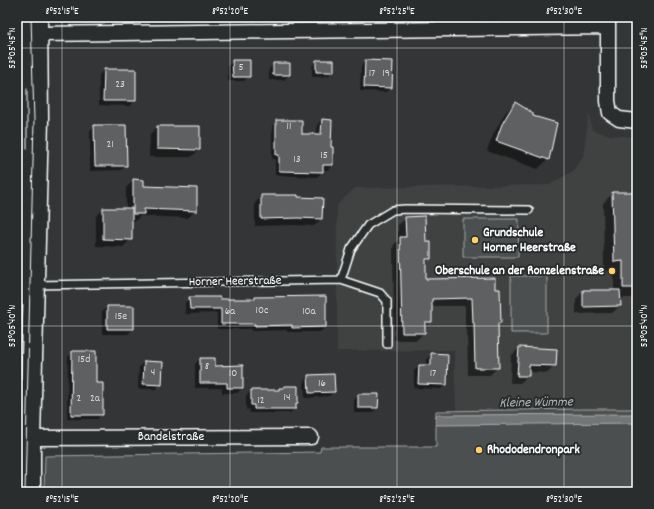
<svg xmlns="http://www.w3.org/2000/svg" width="654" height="509" viewBox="0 0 654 509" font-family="Dekko,sans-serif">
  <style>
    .built { fill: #404243 }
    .green { fill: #4c4f50; stroke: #a6a7a8 }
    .water { fill: #737576; stroke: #abacad }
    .shadow { fill: #0007 }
    .building { fill: #5f6162; stroke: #fff }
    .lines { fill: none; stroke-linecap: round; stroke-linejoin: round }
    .lane-casing { stroke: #fff; stroke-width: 10 }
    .street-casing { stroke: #fff; stroke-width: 17 }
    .secondary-casing { stroke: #fff; stroke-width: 23 }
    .lane { stroke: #2a2d2e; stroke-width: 7 }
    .street { stroke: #2a2d2e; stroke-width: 14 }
    .secondary { stroke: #2a2d2e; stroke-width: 20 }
    .tram { stroke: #fff; stroke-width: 1 }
    .ticks { fill: none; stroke: #fff; stroke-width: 1; stroke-opacity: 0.45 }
    .poi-dot { fill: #ffd166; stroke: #2a2d2e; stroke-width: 1.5 }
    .labels { text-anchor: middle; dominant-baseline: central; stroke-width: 4; stroke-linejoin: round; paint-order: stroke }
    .number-label { font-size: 11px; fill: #d7d8d8 }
    .poi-label { font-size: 13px; font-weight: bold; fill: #fff; stroke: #2a2d2e; text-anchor: start }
    .street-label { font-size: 13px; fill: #fff; stroke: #2a2d2e }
    .water-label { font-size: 14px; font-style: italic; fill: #b2b3b4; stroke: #2a2d2e }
    .neatline { fill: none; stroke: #fff; stroke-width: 1.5 }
    .ticks-label { font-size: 10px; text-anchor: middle; fill: #fff }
  </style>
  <rect width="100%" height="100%" fill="#333536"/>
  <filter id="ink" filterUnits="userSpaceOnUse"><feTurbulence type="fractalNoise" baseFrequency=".025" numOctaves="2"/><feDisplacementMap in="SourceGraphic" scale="8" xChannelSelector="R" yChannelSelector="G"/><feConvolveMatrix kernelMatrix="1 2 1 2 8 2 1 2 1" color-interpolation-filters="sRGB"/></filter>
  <g filter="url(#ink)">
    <path class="built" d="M589,112L592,130L609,135L637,137V409L456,411L454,350L337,351V205L355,188L549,185L573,171L583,156Z"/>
    <path class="green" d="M463,219H519L518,257H463Z
      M511,276H547V333H511Z
      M585,409H637V492H44L45,456L320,452L321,447H436V411Z"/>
    <path class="water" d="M637,414V423L436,425V415Z"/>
    <path class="shadow" d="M233,61L249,76L244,81H228V66Z
      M317,61L333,71L328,76L312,77V66Z
      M366,61L391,87L386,92L360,91L361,66Z
      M274,64L289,75L284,80H269V69Z
      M104,70H135V101L130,106L99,105V75Z
      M637,81V113H636L635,82Z
      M515,103L548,159L538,169L487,151L493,135L505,113Z
      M322,120L332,165L328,170H322V172L317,177L275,175V159H272V126L277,121L301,135H317V125Z
      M95,126L126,165L121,170L90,171V131Z
      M157,127L199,150L191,157H149L150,134Z
      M134,180L143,187L196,210L188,218L140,216L135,221H131V239L123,247L96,246V216L104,209H126V188Z
      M613,193H637V298H620V306L612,313L576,314V299L583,291H614V271H604L603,203Z
      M262,196L297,198L321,219L314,226L291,225L255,226V203Z
      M406,218L425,243L430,258L425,264V280L494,290L500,322L497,325L498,367L490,375H468L467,330H465V306H431V321L424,328V332L417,340H394L393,246L398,240V225Z
      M190,298L253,300L255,298L325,327L320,332H287V330L251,331V329H217V313L185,314V303Z
      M107,307L133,329L128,334H102V312Z
      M519,348L555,365L548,373L528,372V376L520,383H510L511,356Z
      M73,352L95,384L102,414L97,419H67L68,357Z
      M432,354L446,384L441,389L414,388V371L419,366H426L427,359Z
      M200,359L214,367L242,388L237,393H222V388H195V364Z
      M144,362L161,384L156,389H138L139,367Z
      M309,376L334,391L329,396L305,398L304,381Z
      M284,387H297V403L295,405V408L290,413H250L249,409L246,410V396L251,391H278Z
      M359,395L377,408L372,413H354V400Z"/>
    <path class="building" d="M232,60H250V77H233Z
      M316,60H334V72H316Z
      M365,60L393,61L392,88L364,87Z
      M273,63H290V75H273Z
      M104,69H136V101H103Z
      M515,102L533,113V116L557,123L549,160L496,141L502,124Z
      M322,119L332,120L331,147H333V165H323V172L279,171V155H276V120H302V134H321Z
      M94,125H126L127,166H95Z
      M157,126H200V150L157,149Z
      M133,179L144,180V186L197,188V211L144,209V214H133Z
      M612,192H637V288H623V261L614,262Z
      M261,195H298V197L323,198L322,219L298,218L261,219Z
      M103,208H132V240L103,239Z
      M425,216L426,242H431V259H426V279L495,278V289H500L501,323H498L499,368H475L474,323H473L472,298L432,299V322H425V333H402L400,237H406L405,217Z
      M583,290H620L621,306L583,307Z
      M326,296V327L292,328V325L255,326V324H221V309H190L189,297H220V299H255V297Z
      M107,306H134V329H107Z
      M519,347L557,349L556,366L529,365V376H517Z
      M72,351H96V383H103V415H71Z
      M431,353L448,354L447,385L418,384L419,365H431Z
      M200,358H215V366L243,365V388H227V383H200Z
      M144,361L163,362L162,385L143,384Z
      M334,374L335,392L309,393L308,375Z
      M284,386H298V403H296V409H254V405H251V390H279V388H284Z
      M358,394H379L378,408H358Z"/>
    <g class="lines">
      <g class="lane-casing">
        <path id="lane" d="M341,280L351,249L368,225L393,210L405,209L529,210
          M34,285L341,280L380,293L387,301V344"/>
      </g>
      <g class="street-casing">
        <path id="street" d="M608,27V101L610,113L619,119L637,121
          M38,34L608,27V17
          M30,438L311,437"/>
      </g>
      <g class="secondary-casing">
        <path id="secondary" d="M17,297C19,204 23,110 18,17
          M30,492V438L38,120L37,17"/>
      </g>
      <use href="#lane" class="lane"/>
      <use href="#street" class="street"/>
      <use href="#secondary" class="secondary"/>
      <path class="tram" d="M27,89V149
        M25,492L34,120L31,17"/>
    </g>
  </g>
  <path class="ticks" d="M62,17V492M230,17V492M397,17V492M564,17V492M17,48H637M17,326H637"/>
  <g class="poi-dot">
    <circle cx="475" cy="240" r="4"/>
    <circle cx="612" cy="271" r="4"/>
    <circle cx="479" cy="450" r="4"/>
  </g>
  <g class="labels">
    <g class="number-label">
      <text x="241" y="68">5</text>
      <text x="372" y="74">17</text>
      <text x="386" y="74">19</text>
      <text x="120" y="85">23</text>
      <text x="289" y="127">11</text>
      <text x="110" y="145">21</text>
      <text x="324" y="156">15</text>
      <text x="297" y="160">13</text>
      <text x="262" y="311">10c</text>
      <text x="230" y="312">6a</text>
      <text x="309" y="312">10a</text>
      <text x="121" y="317">15e</text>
      <text x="84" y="360">15d</text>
      <text x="207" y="367">8</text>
      <text x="153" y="373">4</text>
      <text x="233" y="374">10</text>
      <text x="433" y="374">17</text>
      <text x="322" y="384">16</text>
      <text x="287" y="398">14</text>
      <text x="79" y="399">2</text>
      <text x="95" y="399">2a</text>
      <text x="261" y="401">12</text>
    </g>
    <g class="poi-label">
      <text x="483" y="233">Grundschule<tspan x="483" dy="15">Horner Heerstraße</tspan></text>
      <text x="604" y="271" text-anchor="end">Oberschule an der Ronzelenstraße</text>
      <text x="487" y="450">Rhododendronpark</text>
    </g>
    <g class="street-label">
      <text transform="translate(235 282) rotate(-1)">Horner Heerstraße</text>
      <text x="171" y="437">Bandelstraße</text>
    </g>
    <g class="water-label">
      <text transform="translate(536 403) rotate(-1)">Kleine Wümme</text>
    </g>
  </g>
  <rect width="654" height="509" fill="none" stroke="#2a2d2e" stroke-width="44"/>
  <rect x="22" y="22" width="610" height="465" class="neatline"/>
  <g class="ticks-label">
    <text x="62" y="14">8°52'15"E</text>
    <text x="230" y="14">8°52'20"E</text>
    <text x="397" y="14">8°52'25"E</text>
    <text x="564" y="14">8°52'30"E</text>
    <text transform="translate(11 48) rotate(-90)" y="4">53°05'45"N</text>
    <text transform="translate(643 48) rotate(-90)" y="4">53°05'45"N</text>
    <text transform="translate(11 326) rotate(-90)" y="4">53°05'40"N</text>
    <text transform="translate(643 326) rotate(-90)" y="4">53°05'40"N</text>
    <text x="62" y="502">8°52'15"E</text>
    <text x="230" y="502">8°52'20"E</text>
    <text x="397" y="502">8°52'25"E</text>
    <text x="564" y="502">8°52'30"E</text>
  </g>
</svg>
